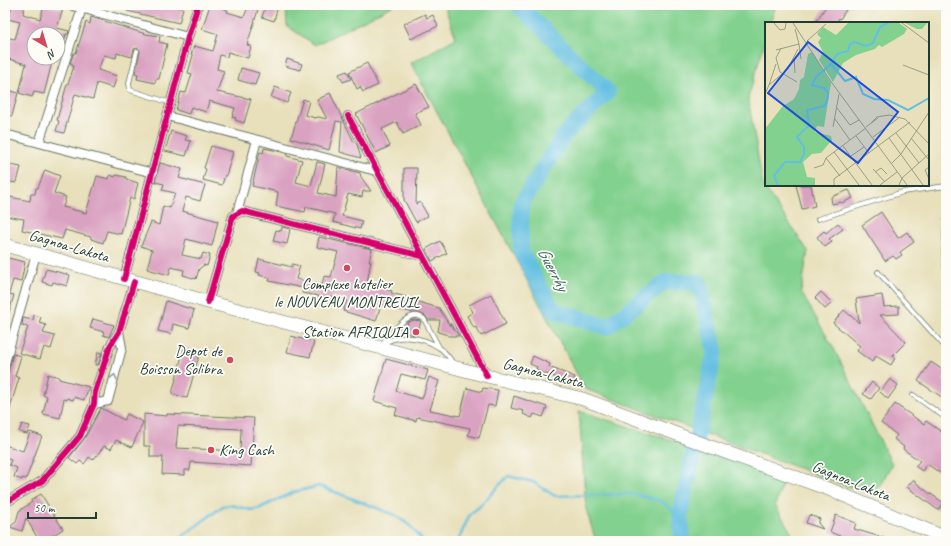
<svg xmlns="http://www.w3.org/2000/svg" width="951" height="546" viewBox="0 0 951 546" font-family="Caveat,sans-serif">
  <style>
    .green { fill: #83d18f; stroke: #518762 }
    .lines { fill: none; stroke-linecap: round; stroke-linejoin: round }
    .stream { stroke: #63bfe1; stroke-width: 2.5 }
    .river { stroke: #63bfe1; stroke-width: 16 }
    .building { fill: #daa2c1; fill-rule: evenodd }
    .service-casing { stroke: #657663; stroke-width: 5.5 }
    .minor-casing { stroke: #657663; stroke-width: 10 }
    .primary-casing { stroke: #657663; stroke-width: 14 }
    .service { stroke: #fff; stroke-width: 4 }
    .minor { stroke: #fff; stroke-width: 8 }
    .primary { stroke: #fff; stroke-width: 13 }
    .cycleway-casing { stroke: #fdfcf7; stroke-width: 8 }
    .cycleway { stroke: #d6006c; stroke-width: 6 }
    .oneway { stroke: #8f9e9a }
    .poi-dot { fill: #d1495b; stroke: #fdfcf7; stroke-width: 1.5 }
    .labels { text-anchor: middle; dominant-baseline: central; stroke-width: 3.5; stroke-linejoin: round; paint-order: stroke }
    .street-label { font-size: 16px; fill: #1f3d34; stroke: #fdfcf7 }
    .poi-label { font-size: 16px; fill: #1f3d34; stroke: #fdfcf7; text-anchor: end }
    .water-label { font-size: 17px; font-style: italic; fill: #305e5f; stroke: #fdfcf7 }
    .inset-river { fill: none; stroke: #63bfe1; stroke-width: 2 }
    .inset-road { fill: none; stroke: #989f85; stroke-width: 1 }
    .view { fill: #1d4ed8; fill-opacity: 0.15; stroke: #1d4ed8; stroke-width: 2 }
    .inset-edge { fill: none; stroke: #1f3d34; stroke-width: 2 }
  </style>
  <rect width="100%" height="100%" fill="#fdfcf7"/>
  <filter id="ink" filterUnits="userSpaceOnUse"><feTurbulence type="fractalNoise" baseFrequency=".025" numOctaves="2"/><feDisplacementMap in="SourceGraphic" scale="8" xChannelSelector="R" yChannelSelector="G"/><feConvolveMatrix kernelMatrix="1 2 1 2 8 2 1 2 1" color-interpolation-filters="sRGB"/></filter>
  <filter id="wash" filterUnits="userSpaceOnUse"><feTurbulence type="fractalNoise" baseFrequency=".012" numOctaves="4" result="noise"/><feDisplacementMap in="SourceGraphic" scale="16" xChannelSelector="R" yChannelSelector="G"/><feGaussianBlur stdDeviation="0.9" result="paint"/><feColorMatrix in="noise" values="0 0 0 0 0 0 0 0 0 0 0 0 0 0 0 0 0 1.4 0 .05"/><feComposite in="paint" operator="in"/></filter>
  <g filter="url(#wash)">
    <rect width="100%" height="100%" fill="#e8e0bb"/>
    <path class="green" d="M286,5H394L315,45L287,26Z
      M444,5H776L770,23H766V38L748,98L763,185L808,251L801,292L834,349L892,464L874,496L585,389L411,63L456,38Z
      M579,411L785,476L775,505L796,541H596L586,509Z"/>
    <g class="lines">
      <path class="stream" d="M176,541L223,506L231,505L251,510L260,508L294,492L319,486L395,515L409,525L423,541
        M458,541L470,514L479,507L508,476L533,482L555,496L633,494L661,501L680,516"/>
      <path class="river" d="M518,5L608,92L564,135L521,204V252L553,310L607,327L665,282H699L715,351L680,516L683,541"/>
    </g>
    <g id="blocks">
      <path class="building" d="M12,5H25L23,14L40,19L44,5L63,9L57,28L69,31L68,34H66L60,54L58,53V34H34V58H53L44,94L34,92L32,97L19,93L26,64L5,58V37L15,39L20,22L8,19Z
        M128,5H172L183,8L179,23L127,11Z
        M210,5L221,7V8L228,10L227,12L244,17L248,7L258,10L247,45L251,46L248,58L228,52L227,57L220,55L217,69L224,71L217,92L251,99L244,123L235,120L236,118L232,117L235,108L209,101L206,112L191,107L189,114L176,110L181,92L186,93L192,74L188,73L193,55H191L194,46L213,51L218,34L202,29Z
        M266,5H278L274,21L262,17Z
        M827,5H849L840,19L839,18L836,23H815Z
        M425,14L427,18L433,15L438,26L411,39L404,24Z
        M91,17L146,34L160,36L159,42L167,44L159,79H156L155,83L137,79L138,74L135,73L140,51L138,48L134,49L132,57L117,53L116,58L104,55L98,70L117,76L113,88L97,83L93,99L75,94L64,133L56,131L59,121L57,120L67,84H68L74,66H72V63H70L74,53H76L86,22L90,24Z
        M287,59L302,64L300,70L285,66Z
        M367,63L378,85L363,92L360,87L357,89L349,72Z
        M241,68L259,73L255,85L238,80Z
        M347,71L351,79L343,82L339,74Z
        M416,84L429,107L415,113L421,125L403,134L397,122L382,129L390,146L376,153L356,114Z
        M275,87L291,93L287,103L271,97Z
        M5,89L18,93L12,116L5,114Z
        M330,93L354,142H355L357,145L361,158L340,152L342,122L336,121L329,150L291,138L303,99L309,101L305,115L315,118L318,117L327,119L317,100Z
        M171,131L187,136L185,140L191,141L186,156L165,151Z
        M211,146L233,152L226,176L225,175L222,185L203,180L206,169L204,168Z
        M264,148L287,153V156L302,160L296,182L311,186L317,162L325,164L318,193L336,197L338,167L360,173L361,177L371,191H363L362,197L348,194L342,216L362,221L360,229L333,222L335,214L306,207L305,212L276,206L278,192L252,186L260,152L263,153Z
        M160,163L182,169L179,178L205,185L200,201L186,197L182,211L218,221L212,246L186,239L182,255L201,259L203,253L210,255L207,266L204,265L199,269L196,279L183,275L184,270L171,267L169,275L147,269L152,250L141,246L151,222L159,225L163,206L170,208L175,193L162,190L164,184L155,182Z
        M5,164L21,167L18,178H17L16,183L5,181Z
        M404,168H417L416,204L420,202L428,216L416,222L404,200Z
        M45,170L60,176L54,193L66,197L63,207L86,213L97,176L109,179L110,175L115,177L116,175L126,177V179L138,183L134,199L130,198L121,234L107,231L103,243L91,239V237L65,230L62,239L22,230L24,219L5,216V196L30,201L31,194H35L36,188H38Z
        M796,185H811L815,206L802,209Z
        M849,190L853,198L842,203L841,202L832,204L831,197Z
        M881,212L898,238L907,232L914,242L900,252L902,255L896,259L893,256L885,261L862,225Z
        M838,223L843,229L829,239L832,242L825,247L817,237L824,231L826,233Z
        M282,227L290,229L287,244L273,241L276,230L281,231Z
        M319,237L372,249L369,261H371L367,283L392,291L391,293L406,297L405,298L439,308L450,326V323L459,336H448V335L438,332L440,320H428L426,316L419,313H411V312L381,304L376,321L343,311L347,300L331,296L328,306L317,303L319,296L302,293L303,288L269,281L270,278L259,275L260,273L256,272L259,259L292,267V264L300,266L296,279L322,285L324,276L331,277L338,252L317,247Z
        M440,241L447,253L432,261L426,249Z
        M8,258L25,262L21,282L13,280L9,294L14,295L7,320H5V273Z
        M46,269L70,275L67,286L53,282L52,285L42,282Z
        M821,292L832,303L825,309L815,298Z
        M491,294L506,324L481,336L476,327L474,328L467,316L473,312L469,305Z
        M882,295L884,307L899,306V314L880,315L906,342L892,356L895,358L891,365L876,356L872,362L857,351L860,346L833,323L844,310L859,323L856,299Z
        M166,301L194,310L189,328L173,324L171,334L158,331Z
        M34,315L41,317L39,323L46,325L43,333L55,336L51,349L44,347L40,359L19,353L28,327L22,325L23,318L33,320Z
        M93,319L114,325L109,337L103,335L104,332L90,328Z
        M414,320L421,321L417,335L405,333L408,322Z
        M291,336L314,342L310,357L287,352Z
        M184,348L200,352L187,398L172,394Z
        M98,352L102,353L98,365H95Z
        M13,354L21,356L15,376L19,378L7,418H5V385Z
        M533,356L550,364L549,367L575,377L573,384L536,370L537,367L530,364Z
        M386,359L428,370L425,380L401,374L396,391L422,399L429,377L439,381L430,410L460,416L467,388L482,392L483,388L498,390L495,406L488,405L479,438L468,435L470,428L417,417L416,421L395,415L397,408L374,401Z
        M931,362L946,372V375L943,380L946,383V400L918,381Z
        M48,374L59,377V379L89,387L84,400L74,397L73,400L67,398V400L64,399L60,418L43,414L47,396L43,395Z
        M890,379L898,385L888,399L880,392Z
        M872,382L879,388L871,399L863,394Z
        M514,396L547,407L543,417L534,414L532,418L523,414L524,411L511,408Z
        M895,404L924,424L926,421L946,435V477L927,464L922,471L915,466L920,461L903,449L904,447L894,439L897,435L881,423Z
        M101,408L124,420L127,414L143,422L132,447L116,440L111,449L104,446L93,460L89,457L84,464L80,461L77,464L69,458L84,439Z
        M144,414L167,416V414L254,418L251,466L191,462L190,470H185V475L162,474L163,457H150V446H144ZM178,426L241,429L240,451L176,448Z
        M22,424L30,426L27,434L19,432Z
        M30,432L42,436L26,479L22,478V480L14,477L17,468L9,465L11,460L5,458V445L23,451Z
        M913,480L925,490L944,503L938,510L907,487Z
        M41,494L63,529L52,536L55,541H42L40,538L38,539L26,518L22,531L10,527L16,522L19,511L32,502L31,500Z
        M809,515L820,519L818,523L823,529L806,523Z
        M836,515L856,523L854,529L887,539V541H852L830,532Z"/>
    </g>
  </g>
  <g filter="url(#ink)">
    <use href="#blocks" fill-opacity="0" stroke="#657663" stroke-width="1"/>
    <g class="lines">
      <g class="service-casing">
        <path id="service" d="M137,51L129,83L130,90L171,103
          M818,219L903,192L946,186
          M946,220L944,253L946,275
          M878,272L946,348
          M384,341C393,332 410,307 424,319L439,347
          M382,345C397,333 423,337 438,347C444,350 449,357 453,363
          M913,395L946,418"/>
      </g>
      <g class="minor-casing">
        <path id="minor" d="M69,5L188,37
          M5,8L6,5
          M167,116L376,171
          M348,116L487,376
          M5,134L153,173
          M39,143L82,8
          M237,213L257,140
          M124,279L188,37L198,5
          M208,302L233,216L242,211L422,256
          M5,363L36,254
          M94,404L108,401L122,348L119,332
          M5,503L42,481L80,436L94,404L95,392L110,346L119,332L134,282"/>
      </g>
      <g class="primary-casing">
        <path id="primary" d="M5,245L208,302L487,376L583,399L714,448L831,490L946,538"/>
      </g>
      <use href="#service" class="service"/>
      <use href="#minor" class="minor"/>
      <use href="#primary" class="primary"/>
      <g class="cycleway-casing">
        <path id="cycleway" d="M348,116L487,376
          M124,279L188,37L198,5
          M208,302L233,216L242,211L422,256
          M5,503L42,481L80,436L94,404L95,392L110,346L119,332L134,282"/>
      </g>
      <use href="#cycleway" class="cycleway"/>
    </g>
    <defs><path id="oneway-chevron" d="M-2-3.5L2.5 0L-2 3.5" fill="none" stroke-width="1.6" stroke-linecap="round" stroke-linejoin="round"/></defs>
    <use class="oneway" href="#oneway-chevron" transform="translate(114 377) rotate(-76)"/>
  </g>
  <g class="poi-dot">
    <circle cx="347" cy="268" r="4"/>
    <circle cx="416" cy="332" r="4"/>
    <circle cx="230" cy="360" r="4"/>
    <circle cx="211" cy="450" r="4"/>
  </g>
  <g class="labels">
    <g class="street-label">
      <text transform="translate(69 246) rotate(16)">Gagnoa-Lakota</text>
      <text transform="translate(543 373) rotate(14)">Gagnoa-Lakota</text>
      <text transform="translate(851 481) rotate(22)">Gagnoa-Lakota</text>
    </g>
    <g class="poi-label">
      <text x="347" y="284" text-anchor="middle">Complexe hotelier<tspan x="347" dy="18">le NOUVEAU MONTREUIL</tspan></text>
      <text x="408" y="332">Station AFRIQUIA</text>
      <text x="222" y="351">Depot de<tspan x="222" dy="18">Boisson Solibra</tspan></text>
      <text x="219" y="450" text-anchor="start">King Cash</text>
    </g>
    <g class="water-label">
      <text transform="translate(553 269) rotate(62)">Guerrhy</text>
    </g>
  </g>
  <g transform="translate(765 22)">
    <rect width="164" height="164" fill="#e8e0bb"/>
    <path d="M83,1H134L142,7L139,12L117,25L114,23L110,27L91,33L78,41L68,60L54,38L58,30L53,20L56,16L52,12L58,5L71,13ZM140,1H162L157,7H152ZM47,30L66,61L59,105L52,104L50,110L66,114L67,118L56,131L47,132L38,140L42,155L50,156V163H0V107L17,85L29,77L34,67L35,58L39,55L43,32Z" fill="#83d18f"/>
    <path class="inset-river" d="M66,42L80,59L91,55L98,72L109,77L123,78L143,88L164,76M13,163L9,154L20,140H35L39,132V125L32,115L44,103L42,88L59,84L62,79L63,71L59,66L47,63L51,55L66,42L72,32L83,29L85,22L89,20L102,24L108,21L115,5L123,1"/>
    <path class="inset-road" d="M9,1L15,8L20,7L21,1M28,1L67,61L142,163M137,1L164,21M42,19L61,2M34,22L36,37M16,26L11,36L15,50L32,60M11,28L34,22L30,7M29,36L30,51M138,43L164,53M4,63L11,42M0,72L4,63L22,48L33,27M72,86L85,103L94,98M70,97L85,118M106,101L112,95L124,93L140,97L164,122M68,105L74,72M101,105L113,96M131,111L154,141M91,114L104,131M108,115L135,95M124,116L158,163M146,116L164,138M78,124L107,163M69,130L94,163M86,134L99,125M61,136L75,154M127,141L136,132L164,90M164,145L160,148L164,157M49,146L58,143L61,136L101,106M108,147L120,160M110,150L116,146L122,152M69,163V157L145,100M115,163L132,150M134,163L137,156L164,132"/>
    <path class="view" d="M43,20L133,90L93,141L3,71Z"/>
    <rect width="164" height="164" class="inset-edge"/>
  </g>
  <rect width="951" height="546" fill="none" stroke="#fdfcf7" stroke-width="20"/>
  <g transform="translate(46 46) rotate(142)"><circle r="19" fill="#fdfcf7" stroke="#a4b0a9"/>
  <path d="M0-3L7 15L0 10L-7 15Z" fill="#d1495b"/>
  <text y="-6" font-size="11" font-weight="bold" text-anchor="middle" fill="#1f3d34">N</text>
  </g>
  <path d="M28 512v6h68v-6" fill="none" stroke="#1f3d34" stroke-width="2"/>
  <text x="34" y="512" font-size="12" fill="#1f3d34" stroke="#fdfcf7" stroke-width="3" paint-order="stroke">50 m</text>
</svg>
